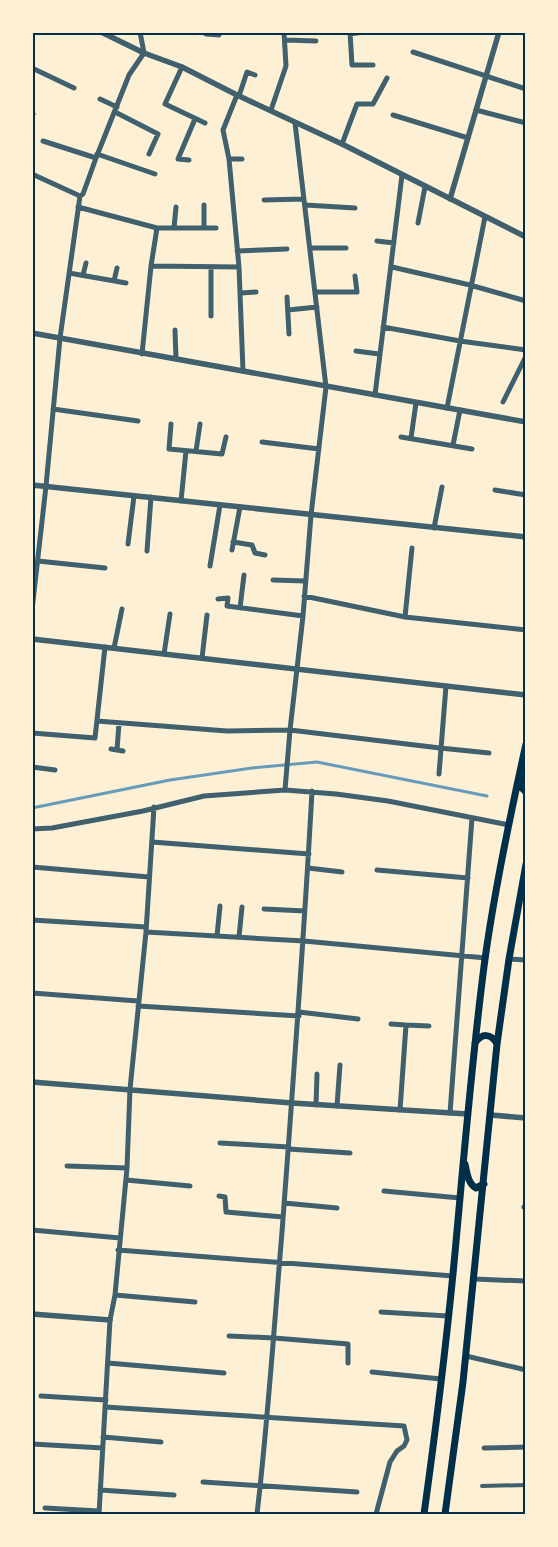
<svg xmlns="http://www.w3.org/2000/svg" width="558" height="1547" viewBox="0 0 558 1547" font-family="'Roboto Serif',serif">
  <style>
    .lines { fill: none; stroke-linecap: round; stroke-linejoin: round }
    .stream { stroke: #669bbc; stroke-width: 3 }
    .pedestrian { stroke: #3f606c; stroke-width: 4 }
    .minor { stroke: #3f606c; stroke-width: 5 }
    .tertiary { stroke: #3f606c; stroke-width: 5.5 }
    .secondary { stroke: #003049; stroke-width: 7 }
    .neatline { fill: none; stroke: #003049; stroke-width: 2 }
  </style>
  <rect width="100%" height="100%" fill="#fdf0d5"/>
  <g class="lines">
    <path class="stream" d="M32,808L170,780L252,768L317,762L487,796"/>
    <path class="pedestrian" d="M482,1486L526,1485"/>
    <path class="minor" d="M350,32L352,65H373
      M206,34L219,35V32
      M350,34L363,32
      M285,40L316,41
      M413,52L526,89
      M182,67L165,104L205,123
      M32,68L74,88
      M237,95L223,130L229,159L239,267L243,371
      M239,96L247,72L255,75
      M100,99L117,107
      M271,110L286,66L284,32
      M476,110L526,123
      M115,112L158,134L149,154
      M32,113L33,114
      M393,115L468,138
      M43,141L96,158
      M342,144L357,104H373L387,78
      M97,154L155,174
      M229,159H242
      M189,160L178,159L195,119
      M32,174L80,196
      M80,196L83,194L96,158L129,75L144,53L140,32
      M264,200L304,199
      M204,205V228
      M305,205L355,208
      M78,207L157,228H216
      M418,223L425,187
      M174,228L176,207
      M377,241L394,243
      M310,248H346
      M237,251L287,249
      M151,266L239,267
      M392,267L470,285L526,301
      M211,268V316
      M69,273L126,283
      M83,275L86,263
      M114,281L117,268
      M316,292H357L355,276
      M241,293L256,292
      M287,297L289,334
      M288,310L317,307
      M383,327L460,341L526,350
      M175,330L176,359
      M356,351L379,354
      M142,354L151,266L157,228
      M375,395L402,175
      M503,402L526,356
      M447,408L485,217
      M53,409L138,421
      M171,424L169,449L222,454L226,437
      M401,437L472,449
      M411,438L416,403
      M262,442L319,449
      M453,445L460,410
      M196,451L200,424
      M495,490L526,495
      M181,501L186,451
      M434,528L442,487
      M233,542L252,545L255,553L265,555
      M128,544L134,496
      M232,550L240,507
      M147,551L151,497
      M38,561L105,568
      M210,566L220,505
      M273,580L305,581
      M304,596L405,617L526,630
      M218,599L228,598L227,606L303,616
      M240,608L244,575
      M32,610L46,486L60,338L80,196
      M405,617L412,548
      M114,648L122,609
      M164,654L170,614
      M202,658L207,615
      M97,721L227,731L290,730L440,748L489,753
      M32,733L95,738L105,647
      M111,749L123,751
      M117,750L119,723
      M32,767L55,770
      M439,774L446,686
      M285,790L290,730L303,616L311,515L326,387L295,123
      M32,829L52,828L143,811L204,796L285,790L336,794L388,801L509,825
      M152,842L309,854
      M32,867L149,877
      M308,868L342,872
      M377,870L468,878
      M264,909L305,911
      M32,920L146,927
      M146,932L304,941L486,958
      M217,936L220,906
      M239,937L242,907
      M509,959L526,960
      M32,993L138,1001
      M138,1006L299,1016
      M299,1012L358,1019
      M391,1024L406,1025
      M316,1105L317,1074
      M337,1106L340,1065
      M400,1110L406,1025L429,1026
      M450,1113L472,818
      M220,1143L289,1147
      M288,1149L350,1153
      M67,1166L127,1168
      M126,1180L190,1186
      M384,1191L460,1198
      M219,1196L225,1197L226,1212L283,1217
      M284,1203L337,1208
      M524,1207H526
      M32,1230L120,1238
      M118,1250L453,1276
      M474,1279L526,1281
      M115,1295L195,1302
      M381,1312L448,1316
      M229,1336L274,1338L348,1344V1363
      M466,1356L526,1370
      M108,1363L224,1373
      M372,1372L441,1379
      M41,1396L106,1400
      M105,1407L404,1426L407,1440L404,1446L397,1451L390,1462L376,1514
      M103,1437L161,1442
      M32,1444L103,1448
      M484,1448L526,1447
      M203,1482L357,1492
      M100,1490L174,1495
      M45,1508L99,1511
      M99,1514L110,1320L115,1295L127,1168L130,1089L146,932L154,807
      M257,1514C268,1421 274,1327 282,1232C293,1085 304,939 312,791"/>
    <path class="tertiary" d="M101,32L144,53L182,67L237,95L342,144L526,237
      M450,199L499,32
      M32,333L526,422
      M32,485L526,537
      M32,639L526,695
      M32,1082L292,1103L468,1114
      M491,1115L526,1118
      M32,1314L110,1320"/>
    <path class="secondary" d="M520,777L522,788L526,792
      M475,1043C482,1033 491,1033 497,1044
      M465,1164C467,1173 468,1184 476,1188L484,1184
      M424,1514C435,1435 445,1354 453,1274C463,1169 471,1064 485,959C495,887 510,816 526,744
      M445,1514L463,1382L497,1044L509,959L526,864"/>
  </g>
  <rect width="558" height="1547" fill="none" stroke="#fdf0d5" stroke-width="68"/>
  <rect x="34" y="34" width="490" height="1479" class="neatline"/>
</svg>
